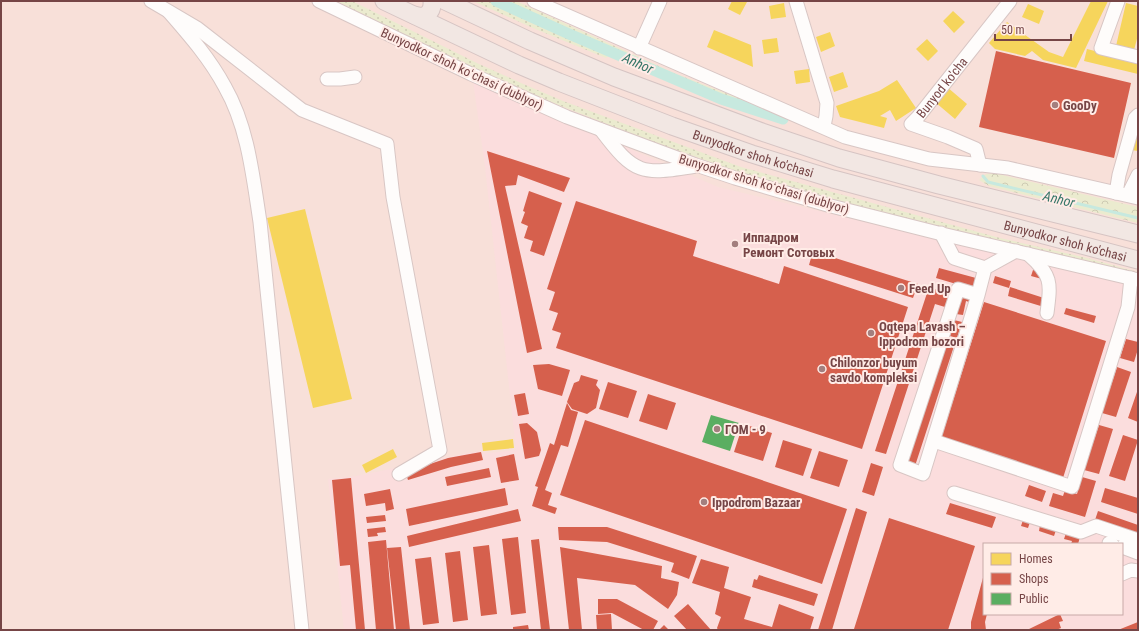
<svg xmlns="http://www.w3.org/2000/svg" width="1139" height="631" viewBox="0 0 1139 631" font-family="'Roboto Condensed',sans-serif">
  <style>
    .residential { fill: #f8e0d9; fill-rule: evenodd }
    .commercial { fill: #fbdddd; fill-rule: evenodd }
    .grass { fill: url(#grass-dots) }
    .forest { fill: url(#forest-crowns) }
    .homes { fill: #f6d55c }
    .shops { fill: #d6604d }
    .public { fill: #5aae61 }
    .lines { fill: none; stroke-linecap: round; stroke-linejoin: round }
    .stream { stroke: #c7e9df; stroke-width: 3 }
    .canal { stroke: #c7e9df; stroke-width: 11 }
    .minor-casing { stroke: #d8c6c4; stroke-width: 15 }
    .major-casing { stroke: #d6c4c3; stroke-width: 19 }
    .minor { stroke: #fefcfb; stroke-width: 13 }
    .major { stroke: #f2e7e3; stroke-width: 17 }
    .poi-dot { fill: #a37f7e; stroke: #ffece7; stroke-width: 1.5 }
    .labels { text-anchor: middle; dominant-baseline: central; stroke-width: 4; stroke-linejoin: round; paint-order: stroke }
    .street-label { font-size: 13px; fill: #764546; stroke: #ffece7 }
    .poi-label { font-size: 13px; font-weight: bold; fill: #764546; stroke: #ffece7; text-anchor: start }
    .water-label { font-size: 14px; font-style: italic; fill: #357668; stroke: #ffece7 }
  </style>
  <defs>
    <pattern id="grass-dots" width="8" height="8" patternUnits="userSpaceOnUse"><rect width="8" height="8" fill="#ebebcf"/><path d="M2 2h.1M6 6h.1" fill="none" stroke="#cdcbb3" stroke-width="1.8" stroke-linecap="round"/></pattern>
    <pattern id="forest-crowns" width="20" height="18" patternUnits="userSpaceOnUse"><rect width="20" height="18" fill="#ebebcf"/><path d="M2 6a3 3 0 1 1 6 0M12 15a3 3 0 1 1 6 0" fill="none" stroke="#cdcbb3"/></pattern>
  </defs>
  <rect width="100%" height="100%" fill="#f7eae6"/>
  <path class="residential" d="M1,1H1138V630H1ZM984,544H1122V614H984Z"/>
  <path class="commercial" d="M473,81L718,187L1138,287V630H344L328,479L356,476L478,451L488,453L516,450L485,167ZM984,544H1122V614H984Z"/>
  <path class="grass" d="M336,1H352L479,64L521,83L563,101L741,167L1000,238L1083,257L1138,272V275L858,206L739,172L648,140L561,106L519,88L476,70Z
    M473,1H516L674,73L769,110L771,113L726,98L612,52L606,58L533,28Z"/>
  <path class="forest" d="M994,173L1138,207V223L989,186L979,180L986,174Z"/>
  <path class="homes" d="M732,1L747,2L740,15L728,9Z
    M1091,1H1108L1076,68L1043,60L1032,51L1025,56L995,49L989,43L1007,22L1049,52L1063,57Z
    M784,3L786,17L771,19L769,6Z
    M1126,3L1138,6V35L1134,50L1116,46Z
    M1028,4L1044,11L1039,24L1022,17Z
    M953,11L965,22L954,33L943,21Z
    M714,30L751,45L753,67L707,47Z
    M830,32L835,46L821,52L816,37Z
    M777,38L779,52L764,54L762,40Z
    M927,39L938,51L928,61L916,49Z
    M1087,49L1138,62V74L1084,61Z
    M809,69L810,82L796,84L794,71Z
    M843,72L848,87L834,92L829,77Z
    M897,80L916,108L896,121L890,110L880,116L887,118L884,128L840,117L836,106L879,91Z
    M947,87L967,104L955,119L935,102Z
    M1138,120V151L1131,150Z
    M305,209L352,399L313,408L267,218Z
    M513,439L514,448L483,451L482,443Z
    M393,449L397,457L366,473L362,465Z"/>
  <path class="shops" d="M996,51L1131,83L1114,158L979,127Z
    M487,151L570,178L564,192L518,175L516,185L505,186L542,349L527,353Z
    M529,191L562,203L544,256L530,251L533,241L524,238L528,226L521,223L525,212L523,211Z
    M576,201L697,241L693,256L779,284L784,266L908,307L862,449L556,348L561,333L552,330L558,313L549,310L555,292L547,289Z
    M813,251L918,284L913,298L809,265Z
    M939,268L976,278L973,289L936,278Z
    M1033,270L1044,272L1042,279L1031,276Z
    M995,276L1011,281L1009,288L993,283Z
    M929,287L949,294L945,307L935,304L886,454L875,451Z
    M1010,287L1047,299L1044,307L1008,296Z
    M960,296L973,299L972,303L966,301L963,315L956,314Z
    M984,302L1106,341L1063,478L941,439Z
    M1066,308L1096,316L1094,323L1064,314Z
    M954,320L962,322L957,338L950,336Z
    M1126,339L1138,342V349L1134,362L1120,358Z
    M944,340L955,343L915,466L906,463Z
    M549,364L570,370L562,396L538,389L533,365Z
    M1117,367L1131,372L1116,417L1102,413Z
    M581,375L598,380L596,385L600,390L596,408L587,414L572,409L567,402L574,383L579,381Z
    M608,382L637,391L628,418L599,409Z
    M1138,389V422L1128,418Z
    M525,393L529,414L518,416L514,395Z
    M648,394L676,403L667,430L639,421Z
    M567,403L571,410L578,412L568,447L561,445L545,490L552,493L548,505L557,508L555,514L532,506L538,487L535,486L550,443L554,445Z
    M585,420L847,509L822,584L560,495Z
    M527,423L537,432L541,450L539,456L525,459L519,424Z
    M743,424L772,433L763,461L734,452Z
    M1099,425L1113,429L1099,474L1084,470Z
    M1123,435L1138,440L1125,481L1109,476Z
    M783,440L812,449L803,476L775,467Z
    M819,451L848,460L839,487L810,478Z
    M481,452L483,460L451,467L408,480L406,474L415,469L448,458Z
    M514,454L519,480L501,483L496,458Z
    M871,463L883,467L874,496L862,492Z
    M489,468L491,477L447,486L445,477Z
    M1082,477L1096,481L1085,517L1049,506L1053,493L1063,496L1065,490L1077,494Z
    M351,478L365,630H356L350,565L340,566L332,480Z
    M1029,485L1046,491L1042,502L1025,496Z
    M505,488L508,505L409,526L406,509Z
    M1105,488L1138,498V514L1101,502Z
    M390,489L394,509L386,511L385,503L366,506L364,494Z
    M950,503L996,517L992,528L946,514Z
    M856,508L867,512L832,630H818Z
    M518,509L521,521L409,547L407,536Z
    M1098,511L1138,525V534L1095,520Z
    M385,515L386,521L367,523L366,517Z
    M889,518L975,546L948,630H857L854,629Z
    M1023,520L1030,522L1028,528L1021,526Z
    M1040,525L1056,530L1054,536L1039,531Z
    M385,527L386,532L377,533L378,536L368,537L367,529Z
    M558,527H607L697,556L689,579L671,572L674,563L607,542L559,540Z
    M1066,533L1080,537L1078,544H1071L1072,541L1064,539Z
    M518,537L526,613L511,615L502,539Z
    M539,539L550,630H541L531,540Z
    M386,540L394,630H376L368,542Z
    M489,545L497,614L481,616L473,547Z
    M401,547L410,630H396L387,548Z
    M560,547L662,566L661,578L679,582L677,595L668,609L635,585L577,578L582,630H569Z
    M460,551L468,620L453,622L445,553Z
    M431,557L439,623L423,625L415,559Z
    M701,559L729,567L724,588L751,597L744,619L772,627L779,604L814,617L810,630H718L717,628L721,617L715,614L720,592L692,583Z
    M984,574V614H987L985,622L986,630H971V622Z
    M759,575L818,594L814,606L752,587L754,579L757,580Z
    M598,599H617L658,621L653,630H644L612,613L598,614Z
    M688,604L711,630H687L674,616Z
    M611,614L612,630H597L596,615Z
    M1060,614L1063,621L1059,622L1061,628L1056,630H1027Z
    M1138,622V630H1118Z
    M528,625L529,630H513V627Z
    M664,625L669,630H659Z"/>
  <path class="public" d="M711,415L739,423L730,451L702,442Z"/>
  <g class="lines">
    <path class="stream" d="M983,176L988,182L1138,218"/>
    <path class="canal" d="M496,1L569,34L721,99L783,119"/>
    <g class="minor-casing">
      <g id="minor">
        <path d="M151,1L197,28L302,110L387,144L393,197L440,450L399,474"/>
        <path d="M319,1L471,74L567,117L696,165L735,178L831,206L942,234L1138,280"/>
        <path d="M534,1L845,137L929,159L1008,168L1138,198"/>
        <path d="M796,1L827,103L826,116L824,126"/>
        <path d="M1118,1L1101,48L1138,57"/>
        <path d="M169,12C190,36 210,59 225,87C248,127 253,177 260,222L302,630"/>
        <path d="M639,48L660,1"/>
        <path d="M327,79H340L355,77"/>
        <path d="M601,130C635,175 641,175 696,166"/>
        <path id="s1" d="M980,165L976,149L948,137L911,124L918,117L1010,1"/>
        <path d="M1116,193L1119,175L1135,118L1138,115"/>
        <path d="M1128,195L1138,175"/>
        <path d="M941,233L954,258L985,268"/>
        <path d="M1028,254C1052,275 1051,282 1047,313"/>
        <path d="M978,295L958,289L900,465L923,474L978,295L985,268L1016,251"/>
        <path d="M934,441L1072,487L1128,307L1131,278"/>
        <path d="M954,493L1081,532L1096,526L1138,540"/>
        <path d="M1109,543L1112,544"/>
        <path d="M1122,547L1138,553"/>
        <path d="M1122,574L1131,570L1138,571"/>
      </g>
    </g>
    <g class="major-casing">
      <g id="major">
        <path id="s2" d="M384,1L519,65L559,82L672,126L752,154L833,179L1138,260"/>
        <path d="M445,1L530,41L614,77L762,132L839,158L939,185L1138,234"/>
        <path d="M414,15C425,19 433,13 432,1"/>
      </g>
    </g>
    <use href="#minor" class="minor"/>
    <use href="#major" class="major"/>
  </g>
  <g class="poi-dot">
    <circle cx="1055" cy="105" r="4"/>
    <circle cx="735" cy="244" r="4"/>
    <circle cx="901" cy="288" r="4"/>
    <circle cx="871" cy="333" r="4"/>
    <circle cx="822" cy="369" r="4"/>
    <circle cx="717" cy="429" r="4"/>
    <circle cx="704" cy="502" r="4"/>
  </g>
  <g class="labels">
    <g class="street-label">
      <text transform="translate(462 69) rotate(25)">Bunyodkor shoh koʻchasi (dublyor)</text>
      <text stroke="none"><textPath href="#s1" startOffset="134">Bunyod ko'cha</textPath></text>
      <text stroke="none"><textPath href="#s2" startOffset="400">Bunyodkor shoh ko'chasi</textPath></text>
      <text transform="translate(764 184) rotate(17)">Bunyodkor shoh koʻchasi (dublyor)</text>
      <text stroke="none"><textPath href="#s2" startOffset="724">Bunyodkor shoh ko'chasi</textPath></text>
    </g>
    <g class="poi-label">
      <text x="1063" y="105">GooDy</text>
      <text x="743" y="237">Иппадром<tspan x="743" dy="15">Ремонт Сотовых</tspan></text>
      <text x="909" y="288">Feed Up</text>
      <text x="879" y="326">Oqtepa Lavash –<tspan x="879" dy="15">Ippodrom bozori</tspan></text>
      <text x="830" y="362">Chilonzor buyum<tspan x="830" dy="15">savdo kompleksi</tspan></text>
      <text x="725" y="429">ГОМ - 9</text>
      <text x="712" y="502">Ippodrom Bazaar</text>
    </g>
    <g class="water-label">
      <text transform="translate(638 63) rotate(24)">Anhor</text>
      <text transform="translate(1059 199) rotate(14)">Anhor</text>
    </g>
  </g>
  <rect width="1139" height="631" fill="none" stroke="#764546" stroke-width="4"/>
  <rect x="983" y="543" width="140" height="72" fill="#ffece7" stroke="#c8a9a7"/>
  <rect x="991" y="553" width="20" height="12" fill="#f6d55c" stroke="#c8a9a7"/>
  <text x="1019" y="563" font-size="12" fill="#764546">Homes</text>
  <rect x="991" y="573" width="20" height="12" fill="#d6604d" stroke="#c8a9a7"/>
  <text x="1019" y="583" font-size="12" fill="#764546">Shops</text>
  <rect x="991" y="593" width="20" height="12" fill="#5aae61" stroke="#c8a9a7"/>
  <text x="1019" y="603" font-size="12" fill="#764546">Public</text>
  <path d="M995 34v6h76v-6" fill="none" stroke="#764546" stroke-width="2"/>
  <text x="1001" y="34" font-size="12" fill="#764546" stroke="#ffece7" stroke-width="3" paint-order="stroke">50 m</text>
</svg>
